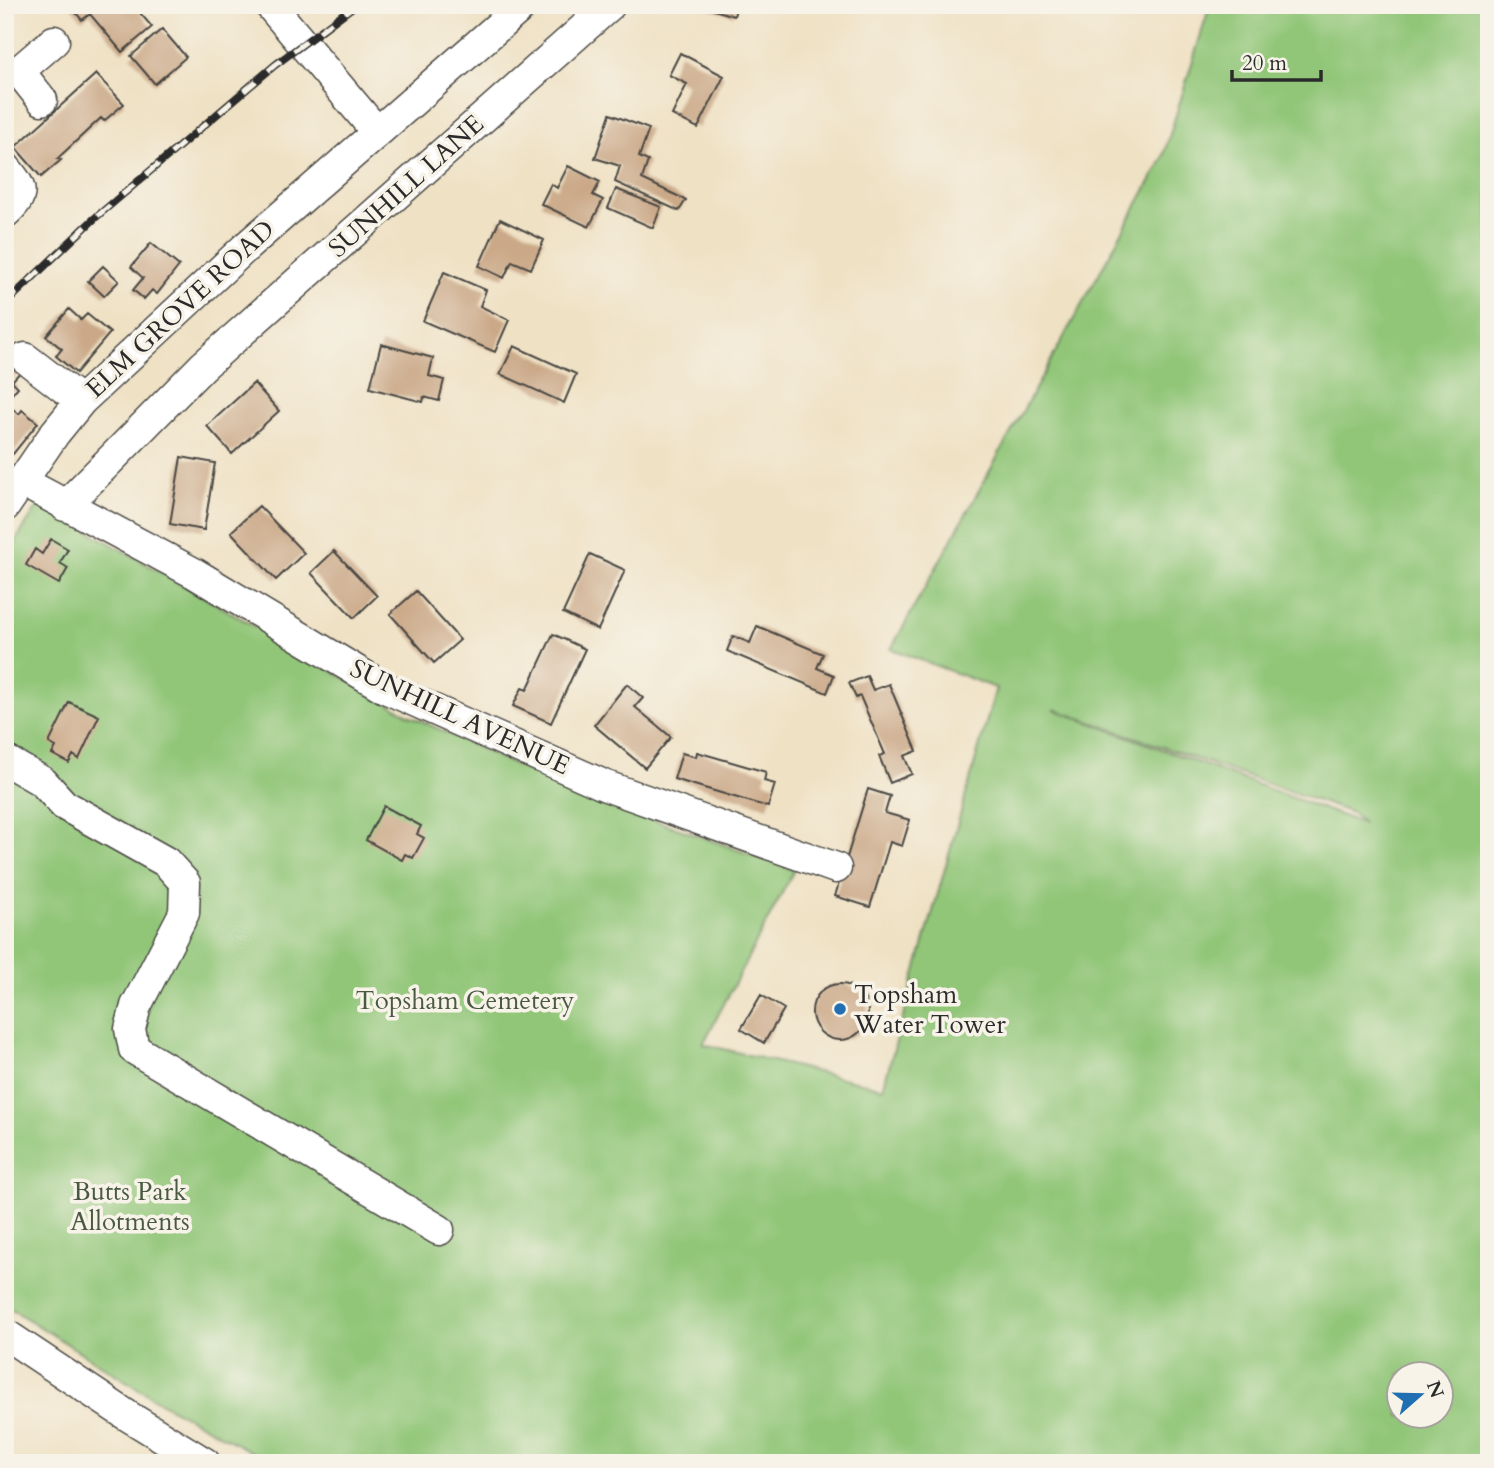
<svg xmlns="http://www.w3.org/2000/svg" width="1494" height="1468" viewBox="0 0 1494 1468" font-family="Cardo,serif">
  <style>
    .green { fill: #91c678; stroke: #5e7852; stroke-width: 2; fill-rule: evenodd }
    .building { fill: #cba988 }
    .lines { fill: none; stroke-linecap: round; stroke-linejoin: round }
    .minor-casing { stroke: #484642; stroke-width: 33 }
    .minor { stroke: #fff; stroke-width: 30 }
    .rail-casing { stroke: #2b2b2b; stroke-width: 8 }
    .rail { stroke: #f7f3e8; stroke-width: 5; stroke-dasharray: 16; stroke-linecap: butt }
    .poi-dot { fill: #1f6fb2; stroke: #f7f3e8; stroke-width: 2.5 }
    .labels { text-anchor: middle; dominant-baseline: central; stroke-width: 7; stroke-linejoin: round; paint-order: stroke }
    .street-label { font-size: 26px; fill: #2b2b2b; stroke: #f7f3e8 }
    .poi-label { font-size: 26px; fill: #2b2b2b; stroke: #f7f3e8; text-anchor: start }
    .park-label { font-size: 26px; fill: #4a5a42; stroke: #f7f3e8 }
  </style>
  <rect width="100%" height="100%" fill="#f7f3e8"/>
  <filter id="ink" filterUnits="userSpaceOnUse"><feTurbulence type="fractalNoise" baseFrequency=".0143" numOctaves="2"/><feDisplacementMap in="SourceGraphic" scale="14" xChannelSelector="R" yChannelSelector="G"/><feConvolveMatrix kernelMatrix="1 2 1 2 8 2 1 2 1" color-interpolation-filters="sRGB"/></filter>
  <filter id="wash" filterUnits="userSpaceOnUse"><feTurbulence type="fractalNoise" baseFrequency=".00686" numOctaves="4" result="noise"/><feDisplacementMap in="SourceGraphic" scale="28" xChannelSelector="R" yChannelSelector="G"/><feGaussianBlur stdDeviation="1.57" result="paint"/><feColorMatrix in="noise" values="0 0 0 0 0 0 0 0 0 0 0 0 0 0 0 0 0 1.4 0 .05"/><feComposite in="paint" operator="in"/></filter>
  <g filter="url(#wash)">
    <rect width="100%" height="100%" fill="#efe1c4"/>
    <path class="green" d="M1210,5H1489V1463H272L163,1404L5,1305V557L40,503L409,715L559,786L794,870L703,1044L883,1088L996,688L891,649L1162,160ZM1054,709L1352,813L1364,824L1055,710ZM1400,1374H1442V1416H1400Z"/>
    <g id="blocks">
      <path class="building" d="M69,5H128L132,9L135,7L152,27L122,52L90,14L82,20Z
        M712,5H737L734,16L711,9Z
        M162,29L186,57L155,84L131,56Z
        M680,53L724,76L698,128L672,115L687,84L669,75Z
        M96,74L124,104L104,121L101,118L57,159L61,160L41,177L15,147Z
        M610,114L649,129L639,157L648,161L642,179L686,200L679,211L615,182L620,166L595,158Z
        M568,166L600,182L593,195L603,200L589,227L541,204L551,184L557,188Z
        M616,189L661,207L653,228L608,208Z
        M500,219L544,240L531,269L512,261L504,278L479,266Z
        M151,243L179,266L157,294L152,290L144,299L133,290L143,278L131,267Z
        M103,266L119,281L104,296L88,281Z
        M444,272L486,290L480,306L509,320L495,352L423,321Z
        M69,309L81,320L87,314L110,333L76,373L56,356L62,349L46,336Z
        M381,344L433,358L429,376L444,380L439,401L424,397L423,402L370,388Z
        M514,346L576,374L564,403L500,374Z
        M5,351L24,368L12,381L18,387L5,402Z
        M254,383L279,411L232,454L207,426Z
        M8,405L19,414L22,410L38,423L13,454L7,450L5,453V409Z
        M181,457L215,463L204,530L170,524Z
        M259,506L304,553L276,580L231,532Z
        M51,539L68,549L60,563L68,568L59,584L26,565L35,549L42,554Z
        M334,551L377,596L354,618L311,573Z
        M590,554L625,570L598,630L563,613Z
        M416,591L460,640L434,663L390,614Z
        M757,626L823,654L817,668L834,675L827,693L727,651L733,636L750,643Z
        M553,634L585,649L551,723L513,706L522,688L527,690Z
        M867,676L873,690L889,684L917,751L904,756L912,774L890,783L879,756L885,754L860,696L856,698L849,683Z
        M627,684L643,698L635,707L671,737L645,768L594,725Z
        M69,702L99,716L79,759L73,755L69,763L52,754L56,747L49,743Z
        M697,752L766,772L764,781L775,784L768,807L674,779L682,753L696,757Z
        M868,789L890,796L885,813L910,820L902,846L890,842L870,907L835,896Z
        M384,806L421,826L417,834L424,838L413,858L405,854L402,860L366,840Z
        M812 1012a28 28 0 1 1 56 0a28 28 0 1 1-56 0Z
        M761,995L784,1009L764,1043L741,1029Z"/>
    </g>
  </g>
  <g filter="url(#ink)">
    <use href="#blocks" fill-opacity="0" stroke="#484642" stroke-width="2"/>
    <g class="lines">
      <g class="minor-casing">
        <path id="minor" d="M270,5L377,132
          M42,100L19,71L54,41
          M5,167C22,188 27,193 5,213
          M25,358L81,401
          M21,481L194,573L385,688L606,786L836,868
          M5,506L55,433L81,401L246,247L523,5
          M65,506L203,366L610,5
          M5,760L43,782L64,805L166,862L185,883L184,913L136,1006L130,1029L134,1049L439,1230
          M5,1334L128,1416L205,1463"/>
      </g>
      <use href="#minor" class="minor"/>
      <g class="rail-casing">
        <path id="rail" d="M5,304L95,218L275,65L355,5"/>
      </g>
      <use href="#rail" class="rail"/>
    </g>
  </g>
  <circle class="poi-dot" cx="840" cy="1009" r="7"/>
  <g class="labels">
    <g class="street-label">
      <text transform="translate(406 186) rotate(-42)">SUNHILL LANE</text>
      <text transform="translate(180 309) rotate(-43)">ELM GROVE ROAD</text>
      <text transform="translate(460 717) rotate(25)">SUNHILL AVENUE</text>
    </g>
    <g class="poi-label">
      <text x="854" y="994">Topsham<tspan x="854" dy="30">Water Tower</tspan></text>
    </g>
    <g class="park-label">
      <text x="465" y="1000">Topsham Cemetery</text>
      <text x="130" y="1191">Butts Park<tspan x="130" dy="30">Allotments</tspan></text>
    </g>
  </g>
  <rect width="1494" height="1468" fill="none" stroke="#f7f3e8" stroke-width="28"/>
  <g transform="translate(1420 1395) rotate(70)"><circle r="33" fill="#f7f3e8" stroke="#a5a39c" stroke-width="2"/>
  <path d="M0-5L12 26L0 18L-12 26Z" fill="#1f6fb2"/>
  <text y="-10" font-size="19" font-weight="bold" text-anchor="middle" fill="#2b2b2b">N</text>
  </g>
  <path d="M1232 70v10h89v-10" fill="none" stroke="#2b2b2b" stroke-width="3.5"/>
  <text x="1242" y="70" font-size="21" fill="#2b2b2b" stroke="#f7f3e8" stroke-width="5" paint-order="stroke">20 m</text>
</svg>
